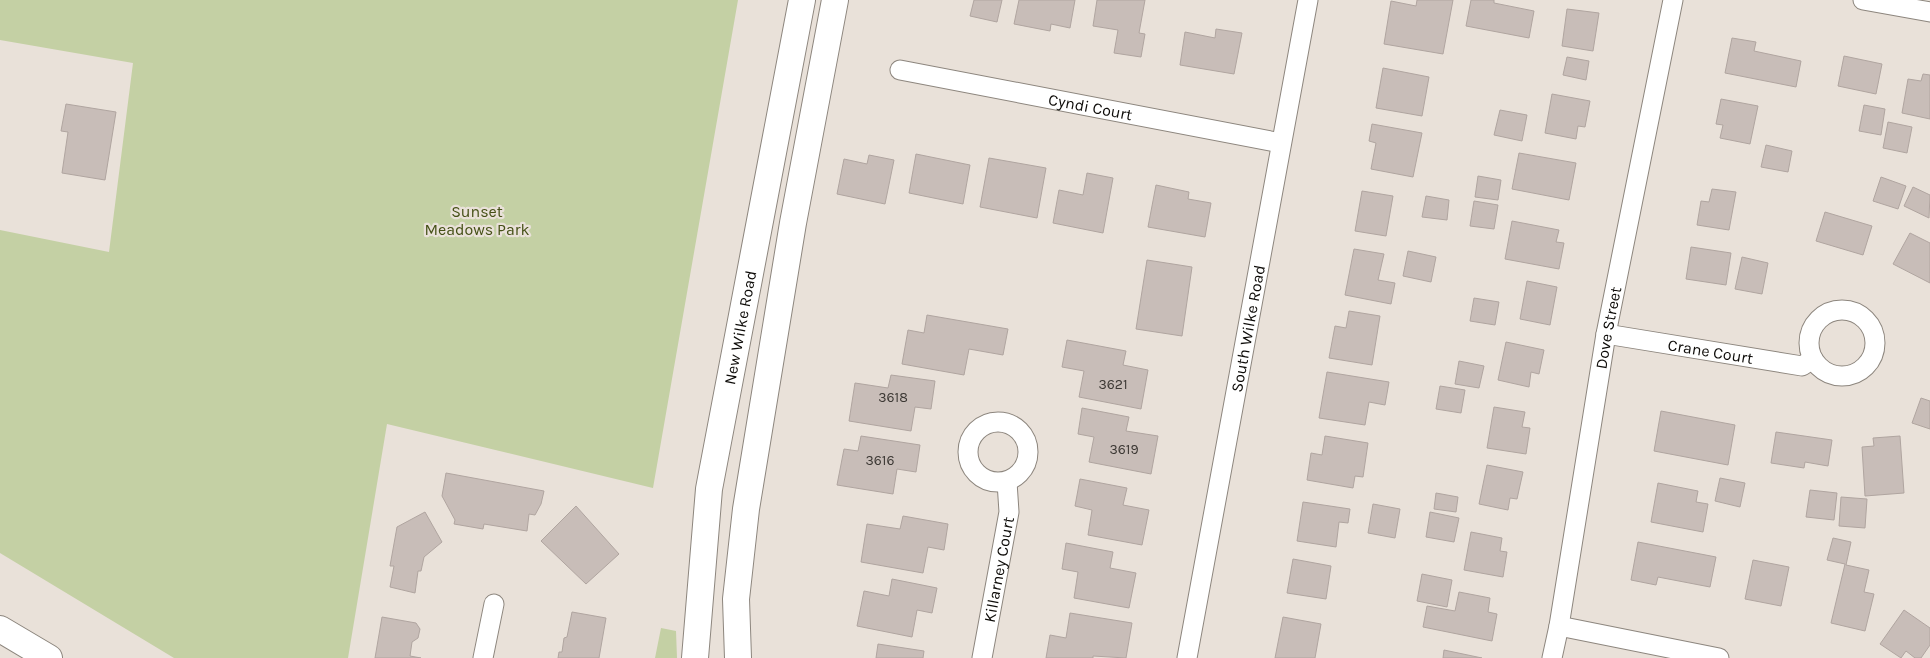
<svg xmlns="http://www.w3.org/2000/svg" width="1930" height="658" viewBox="0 0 1930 658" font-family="Karla,sans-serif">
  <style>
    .green { fill: #c4d0a4 }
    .building { fill: #c8bdb8; stroke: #b0a5a0 }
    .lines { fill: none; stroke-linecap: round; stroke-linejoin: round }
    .street-casing { stroke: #8d867e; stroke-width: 21 }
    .secondary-casing { stroke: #8d867e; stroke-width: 28 }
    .street { stroke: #fff; stroke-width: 19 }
    .secondary { stroke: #fff; stroke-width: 26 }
    .labels { text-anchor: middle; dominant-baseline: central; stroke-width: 4.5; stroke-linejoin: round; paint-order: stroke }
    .number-label { font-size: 14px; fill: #3c3834 }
    .street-label { font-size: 16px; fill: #0d0b08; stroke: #e9e1d9 }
    .park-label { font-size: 16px; fill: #455016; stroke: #e9e1d9 }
  </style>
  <rect width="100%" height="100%" fill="#e9e1d9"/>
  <path class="green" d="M0,0H738L653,488L387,424L348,658H174L0,553V230L109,252L133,63L0,40Z
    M661,628L676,631L677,658H655Z"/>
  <path class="building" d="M974,0H1002L997,22L970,16Z
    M1019,0H1075L1070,28L1051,24L1050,31L1014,24Z
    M1097,0H1145L1139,33L1145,34L1141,57L1114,53L1118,30L1093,26Z
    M1417,0H1453L1443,54L1384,44L1391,1L1416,6Z
    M1471,0H1494V3L1534,11L1529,38L1466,26Z
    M1567,9L1599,13L1593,51L1562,46Z
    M1216,29L1242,33L1234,74L1180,65L1185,32L1215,38Z
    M1732,38L1756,42L1754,51L1801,61L1796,87L1725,73Z
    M1844,56L1882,64L1876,94L1838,86Z
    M1567,57L1589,61L1586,80L1563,75Z
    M1383,68L1429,77L1422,116L1376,108Z
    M1923,74L1930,75V119L1902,113L1908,79L1921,81Z
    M1552,94L1590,101L1585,127L1578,126L1576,139L1545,133Z
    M1721,99L1758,106L1750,144L1720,138L1723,125L1716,124Z
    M66,104L116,112L105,180L62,173L68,132L61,131Z
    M1864,105L1885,109L1881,135L1859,131Z
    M1500,110L1527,115L1522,141L1494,135Z
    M1888,122L1912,127L1907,153L1883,148Z
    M1372,124L1422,133L1413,177L1371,169L1376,143L1369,141Z
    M1766,145L1792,151L1788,172L1761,167Z
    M1519,153L1576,163L1569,200L1512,189Z
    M916,154L970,165L963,204L909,193Z
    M869,155L894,160L885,204L837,194L844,159L867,164Z
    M989,158L1046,168L1037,218L980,207Z
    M1087,173L1113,178L1103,233L1053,223L1059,190L1083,195Z
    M1478,176L1501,180L1498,200L1475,197Z
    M1881,177L1906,186L1898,209L1873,201Z
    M1156,185L1189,192L1188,199L1211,203L1205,237L1148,227Z
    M1913,187L1930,195L1929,218L1904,206Z
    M1712,189L1736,192L1729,230L1697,225L1701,201L1709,202Z
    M1362,191L1393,196L1386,236L1355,231Z
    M1426,196L1449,200L1447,220L1422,217Z
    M1474,201L1498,205L1494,229L1470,226Z
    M1825,212L1872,226L1863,255L1816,241Z
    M1512,221L1559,230L1556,242L1564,243L1559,269L1505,259Z
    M1910,233L1930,243V283L1893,264Z
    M1691,247L1731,253L1726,285L1686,279Z
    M1354,249L1384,254L1378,280L1395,283L1391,304L1345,295Z
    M1408,251L1436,257L1431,282L1403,276Z
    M1742,257L1768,263L1762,294L1735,289Z
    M1147,260L1192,267L1182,336L1136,329Z
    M1527,281L1557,287L1550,325L1520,319Z
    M1474,298L1499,302L1495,325L1470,321Z
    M1349,311L1380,316L1372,365L1329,358L1335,326L1346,328Z
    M927,315L1008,329L1003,355L969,349L964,375L902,364L908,330L924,333Z
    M1067,340L1126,351L1123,365L1148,370L1141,409L1079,397L1084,371L1062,367Z
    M1506,342L1544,350L1539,374L1531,372L1529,387L1498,380Z
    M1459,361L1484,366L1479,388L1455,384Z
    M1327,372L1389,382L1385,405L1369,402L1365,425L1319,418Z
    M891,375L935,381L931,409L915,407L911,431L849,421L855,383L888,388Z
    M1440,386L1465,390L1461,413L1436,409Z
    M1921,398L1930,401V429L1912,423Z
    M1494,407L1525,412L1522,427L1530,428L1526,454L1487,448Z
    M1082,408L1129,417L1126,431L1158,436L1151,474L1089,462L1094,437L1078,434Z
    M1661,411L1735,425L1728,465L1654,451Z
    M1776,432L1832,440L1828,466L1805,462L1804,468L1771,463Z
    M861,436L920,445L916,472L897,469L893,494L837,485L844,449L858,451Z
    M1325,436L1368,443L1363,477L1355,476L1353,488L1307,480L1311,453L1322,455Z
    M1900,436L1904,493L1865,496L1862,447L1874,446L1873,438Z
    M1487,465L1523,472L1517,499L1510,498L1508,510L1479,504Z
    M446,473L544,491L541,504L535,515L529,514L527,531L484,524L483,529L454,524L455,520L442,496Z
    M1720,478L1745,483L1740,507L1715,501Z
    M1080,479L1127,488L1123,505L1149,510L1142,545L1088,535L1092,510L1075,506Z
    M1658,483L1698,491L1696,502L1708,504L1703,532L1651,522Z
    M1810,490L1837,493L1834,520L1806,517Z
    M1436,493L1458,497L1456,512L1434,509Z
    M1841,497L1867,499L1865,528L1839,526Z
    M1303,502L1350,509L1348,523L1339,522L1336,547L1297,541Z
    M1373,504L1400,509L1395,538L1368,533Z
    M576,506L619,554L586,584L541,541Z
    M425,512L442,542L424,557L421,571H418L415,593L390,587L394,566H390L397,527Z
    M1430,512L1459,518L1454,542L1426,537Z
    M903,516L948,524L944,550L928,547L923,573L861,562L867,524L900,529Z
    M1471,532L1502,538L1500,551L1507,552L1503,577L1464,570Z
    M1833,538L1851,542L1846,565L1869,570L1864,592L1874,594L1865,631L1831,623L1845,564L1827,560Z
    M1638,542L1716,557L1710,587L1658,577L1656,585L1631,580Z
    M1066,543L1113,552L1110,568L1136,573L1129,608L1074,598L1078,572L1062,569Z
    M1293,559L1331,566L1326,599L1287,593Z
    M1753,560L1789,567L1781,606L1745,599Z
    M1422,574L1452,580L1447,607L1417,601Z
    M892,579L937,588L932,613L917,610L912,637L857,626L864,591L889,596Z
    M1459,592L1490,598L1488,612L1497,614L1492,641L1423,627L1427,606L1455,611Z
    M1904,610L1930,628V645L1921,658H1915L1906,651L1901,658L1880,644Z
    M572,612L606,618L599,658H558L559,652H562L564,638L567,637Z
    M1070,613L1132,623L1126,658L1093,656V658H1046L1050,635L1066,638Z
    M382,617L416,623L420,629L418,638L412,642L410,656L421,658H375Z
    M1283,617L1321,624L1315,658H1275Z
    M878,644L924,651L923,658H876Z
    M1444,650L1482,658H1443Z"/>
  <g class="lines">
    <g class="street-casing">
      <g id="street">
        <path d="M1863,0L1930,12"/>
        <path id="s1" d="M900,70L1281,143"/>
        <circle cx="1842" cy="343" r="33"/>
        <path id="s2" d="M1606,334L1802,366L1813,359"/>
        <circle cx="998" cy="452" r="30"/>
        <path d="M1559,626L1719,658"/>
        <path d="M483,658L494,604"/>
        <path id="s3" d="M982,658L1009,512L1007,482"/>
        <path id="s4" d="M1187,658L1308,0"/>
        <path id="s5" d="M1552,658L1559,626L1606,334L1673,0"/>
      </g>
    </g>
    <g class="secondary-casing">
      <g id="secondary">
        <path d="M0,629L49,658"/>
        <path id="s6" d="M695,658L709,489L802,0"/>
        <path d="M738,658L736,599L746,509L793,223L835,0"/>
      </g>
    </g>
    <use href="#street" class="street"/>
    <use href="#secondary" class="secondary"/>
  </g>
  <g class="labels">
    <g class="number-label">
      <text x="1113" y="384">3621</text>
      <text x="893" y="397">3618</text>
      <text x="1124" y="449">3619</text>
      <text x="880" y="460">3616</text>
    </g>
    <g class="street-label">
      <text stroke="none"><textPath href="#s1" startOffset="194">Cyndi Court</textPath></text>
      <text stroke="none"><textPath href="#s6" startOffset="334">New Wilke Road</textPath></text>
      <text stroke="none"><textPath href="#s5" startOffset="335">Dove Street</textPath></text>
      <text stroke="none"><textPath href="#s4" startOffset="335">South Wilke Road</textPath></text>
      <text stroke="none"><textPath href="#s2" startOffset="106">Crane Court</textPath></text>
      <text stroke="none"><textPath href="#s3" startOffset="90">Killarney Court</textPath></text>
    </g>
    <g class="park-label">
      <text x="477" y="211">Sunset<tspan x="477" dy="18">Meadows Park</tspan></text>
    </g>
  </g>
</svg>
